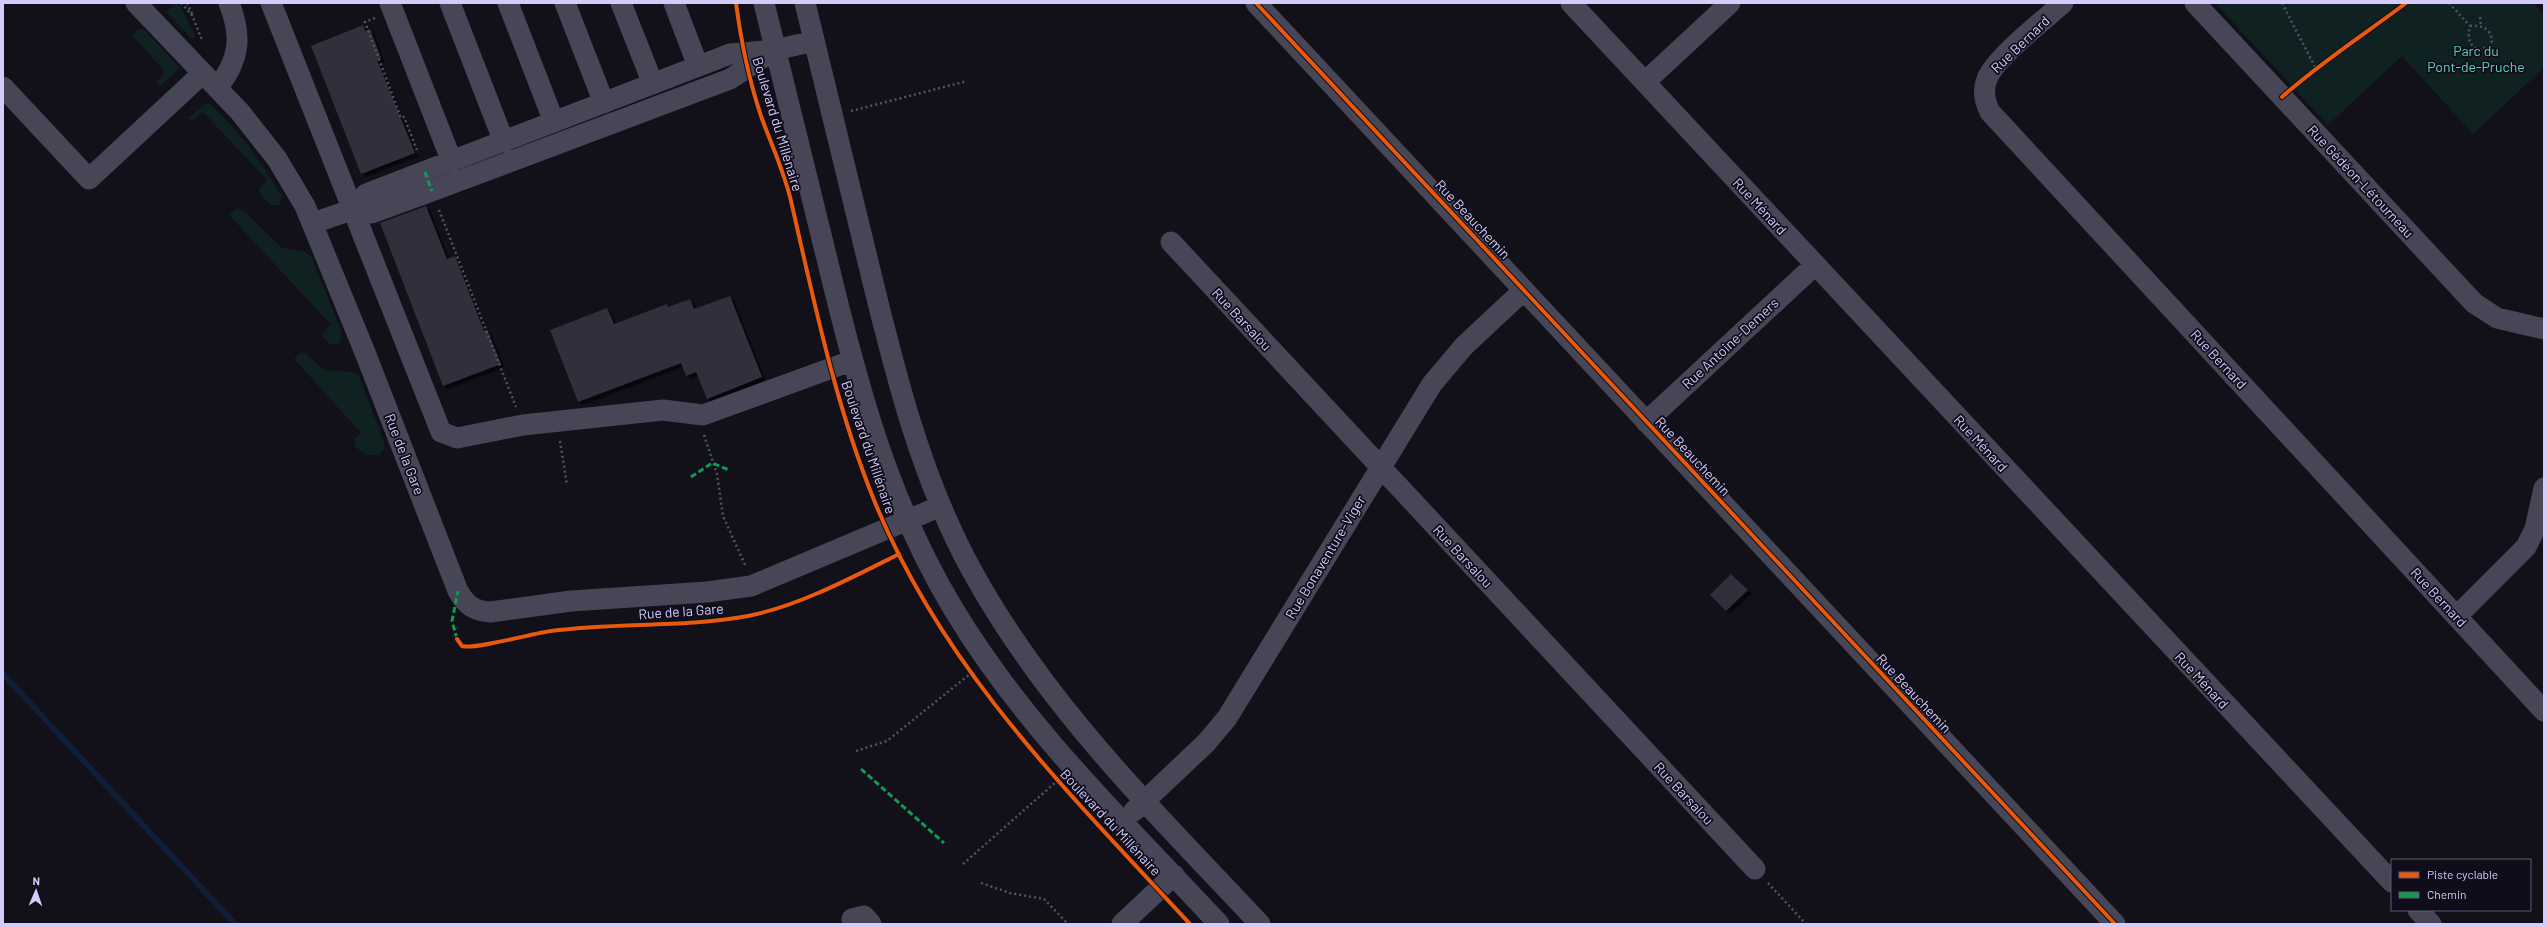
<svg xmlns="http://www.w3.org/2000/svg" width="2547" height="927" viewBox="0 0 2547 927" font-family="Barlow,sans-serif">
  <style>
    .green { fill: #102122 }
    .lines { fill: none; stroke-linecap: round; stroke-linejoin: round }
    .stream { stroke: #101e39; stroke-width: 6 }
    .building { fill: #302e3a; filter: url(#shadow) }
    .path { stroke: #4b5761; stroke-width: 2.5; stroke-dasharray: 2 3; stroke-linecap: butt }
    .minor { stroke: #474657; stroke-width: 21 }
    .quiet { stroke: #139951; stroke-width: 3; stroke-dasharray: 6 3; stroke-linecap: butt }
    .cycleway-casing { stroke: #100d1b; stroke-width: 6 }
    .cycleway { stroke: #e8590c; stroke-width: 4 }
    .labels { text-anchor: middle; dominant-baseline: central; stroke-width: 3.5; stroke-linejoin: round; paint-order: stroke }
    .street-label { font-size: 14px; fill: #d3cbfa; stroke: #100d1b }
    .park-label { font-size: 14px; fill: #60d1ba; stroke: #100d1b }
  </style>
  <defs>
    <filter id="shadow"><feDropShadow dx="3.5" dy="3.5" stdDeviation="0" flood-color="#0009"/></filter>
  </defs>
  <rect width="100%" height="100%" fill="#121018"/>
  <path class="green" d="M175,3L181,7L195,36L192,39L166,12Z
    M2215,3H2534L2544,15V68L2473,134L2402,56L2328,125Z
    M139,29L145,30L178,66L179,69L159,87L157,81L165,72L132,35Z
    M208,102C238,129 261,162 282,196L280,205H271L260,194L259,189L267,180L203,112L193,120L188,118Z
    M236,209L243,210L282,248L304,251L311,256L342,332L340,343L331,345L323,337L322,333L331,325L229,215Z
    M300,353H306L324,370L353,372L359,376L384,442V449L380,455H366L354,446V439L361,433L294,359Z"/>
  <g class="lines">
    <path class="stream" d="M3,674L235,924"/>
  </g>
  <path class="building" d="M363,25L365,31L370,29L381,58L377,60L415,153L361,174L311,46Z
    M426,206L447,259L455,256L484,331L487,330L501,364L443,386L380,223Z
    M730,296L762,377L707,399L696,372L686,376L681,363L578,402L550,330L607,308L614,324L667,304L668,307L690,299L694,309Z
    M1731,574L1748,590L1726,611L1710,595Z"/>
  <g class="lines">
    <path class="path" d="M181,3L192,15L202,40
      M187,3L192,14
      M2282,3L2315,67
      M2449,3L2470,26
      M2480,17L2481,26
      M375,18L365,22L401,118L404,117L418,153
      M2470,26C2481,25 2491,28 2492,41L2490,45L2481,50C2469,48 2467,37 2470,26Z
      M2490,45L2492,49
      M2469,50L2473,47
      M851,111L967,81
      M439,210L516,407
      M704,435L717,474L723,516L746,567
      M560,441L567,485
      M856,751L887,741L970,674
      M963,864L1057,781
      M981,883L1010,893L1044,899L1068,924
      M1768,883L1806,924"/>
    <path class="minor" d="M136,3L240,112L277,159L305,206L364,350L458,591C466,605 474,611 490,612L571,601L707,592L751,586L941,506
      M271,3L441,432L457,438L523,425L663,410L703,415L851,361
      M390,3L452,162
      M450,3L504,142
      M508,3L554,122
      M565,3L604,103
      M621,3L653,84
      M674,3L698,66
      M764,3C785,88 806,174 827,259C857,384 887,499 954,610C1025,728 1126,824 1219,924
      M805,3C827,92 849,181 870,270C895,372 920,476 971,569C1045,705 1155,812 1260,924
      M1256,3L2115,924
      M1571,3L2392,882
      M2063,3C2044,20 1995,58 1987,79C1982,91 1985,102 1990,112L2544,711
      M2195,3L2474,303L2497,318L2544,329
      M1645,82L1730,3
      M3,87L89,179L203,73
      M218,87C240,59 242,36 229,3
      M354,209L366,194L730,54L775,50L814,41
      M313,223L354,209L372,213L432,191L730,79L775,50
      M1171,242L1755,869
      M1646,422L1815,265
      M2457,616L2526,547L2535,529L2544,488
      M1134,811L1206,743L1227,718L1432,384L1464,346L1524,290
      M2418,910L2431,924
      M852,919L864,916L871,924
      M1122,924L1174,875"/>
    <path class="quiet" d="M425,172L432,191
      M691,477L712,463L729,470
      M457,639L452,621L458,591
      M861,769L944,843"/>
    <g class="cycleway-casing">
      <path id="cycleway" d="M736,3C741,41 749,80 761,116C771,144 784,171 791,201C814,301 835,404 874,500C942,669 1069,793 1190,924
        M1256,3L2115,924
        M2282,97C2321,62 2365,34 2406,3
        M457,639L462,646C474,650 534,633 551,631C616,622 683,628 748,616C799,606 853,577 899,554"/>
    </g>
    <use href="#cycleway" class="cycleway"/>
  </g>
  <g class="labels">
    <g class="street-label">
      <text transform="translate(2020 44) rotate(-44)">Rue Bernard</text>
      <text transform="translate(778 124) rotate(73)">Boulevard du Millénaire</text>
      <text transform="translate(2361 181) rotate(47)">Rue Gédéon-Létourneau</text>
      <text transform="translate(1760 206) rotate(47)">Rue Ménard</text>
      <text transform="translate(1473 219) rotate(47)">Rue Beauchemin</text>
      <text transform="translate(1242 319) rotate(47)">Rue Barsalou</text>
      <text transform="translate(1730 343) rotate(-43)">Rue Antoine-Demers</text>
      <text transform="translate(2219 359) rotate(47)">Rue Bernard</text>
      <text transform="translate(1981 443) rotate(47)">Rue Ménard</text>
      <text transform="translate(869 447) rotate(71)">Boulevard du Millénaire</text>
      <text transform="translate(405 454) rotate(69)">Rue de la Gare</text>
      <text transform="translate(1693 456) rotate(47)">Rue Beauchemin</text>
      <text transform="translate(1463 556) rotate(47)">Rue Barsalou</text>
      <text transform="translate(1325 557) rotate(-59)">Rue Bonaventure-Viger</text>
      <text transform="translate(2439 597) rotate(47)">Rue Bernard</text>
      <text transform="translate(681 611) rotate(-4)">Rue de la Gare</text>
      <text transform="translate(2202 680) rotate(47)">Rue Ménard</text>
      <text transform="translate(1914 693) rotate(47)">Rue Beauchemin</text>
      <text transform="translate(1684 793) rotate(47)">Rue Barsalou</text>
      <text transform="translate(1111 822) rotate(47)">Boulevard du Millénaire</text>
    </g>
    <g class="park-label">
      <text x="2476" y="50">Parc du<tspan x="2476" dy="16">Pont-de-Pruche</tspan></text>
    </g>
  </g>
  <rect width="2547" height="927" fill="none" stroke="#d3cbfa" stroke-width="8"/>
  <rect x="2391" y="859" width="140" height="52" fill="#100d1b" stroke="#5e5974"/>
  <rect x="2399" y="872" width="20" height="6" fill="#e8590c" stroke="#5e5974"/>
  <text x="2427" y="879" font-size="12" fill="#d3cbfa">Piste cyclable</text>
  <rect x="2399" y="892" width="20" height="6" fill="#139951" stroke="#5e5974"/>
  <text x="2427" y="899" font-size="12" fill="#d3cbfa">Chemin</text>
  <g transform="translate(36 891) rotate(2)" stroke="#100d1b" stroke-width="3" paint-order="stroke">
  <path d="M0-3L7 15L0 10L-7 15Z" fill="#d3cbfa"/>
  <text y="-6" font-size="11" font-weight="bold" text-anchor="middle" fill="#d3cbfa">N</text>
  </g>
</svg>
